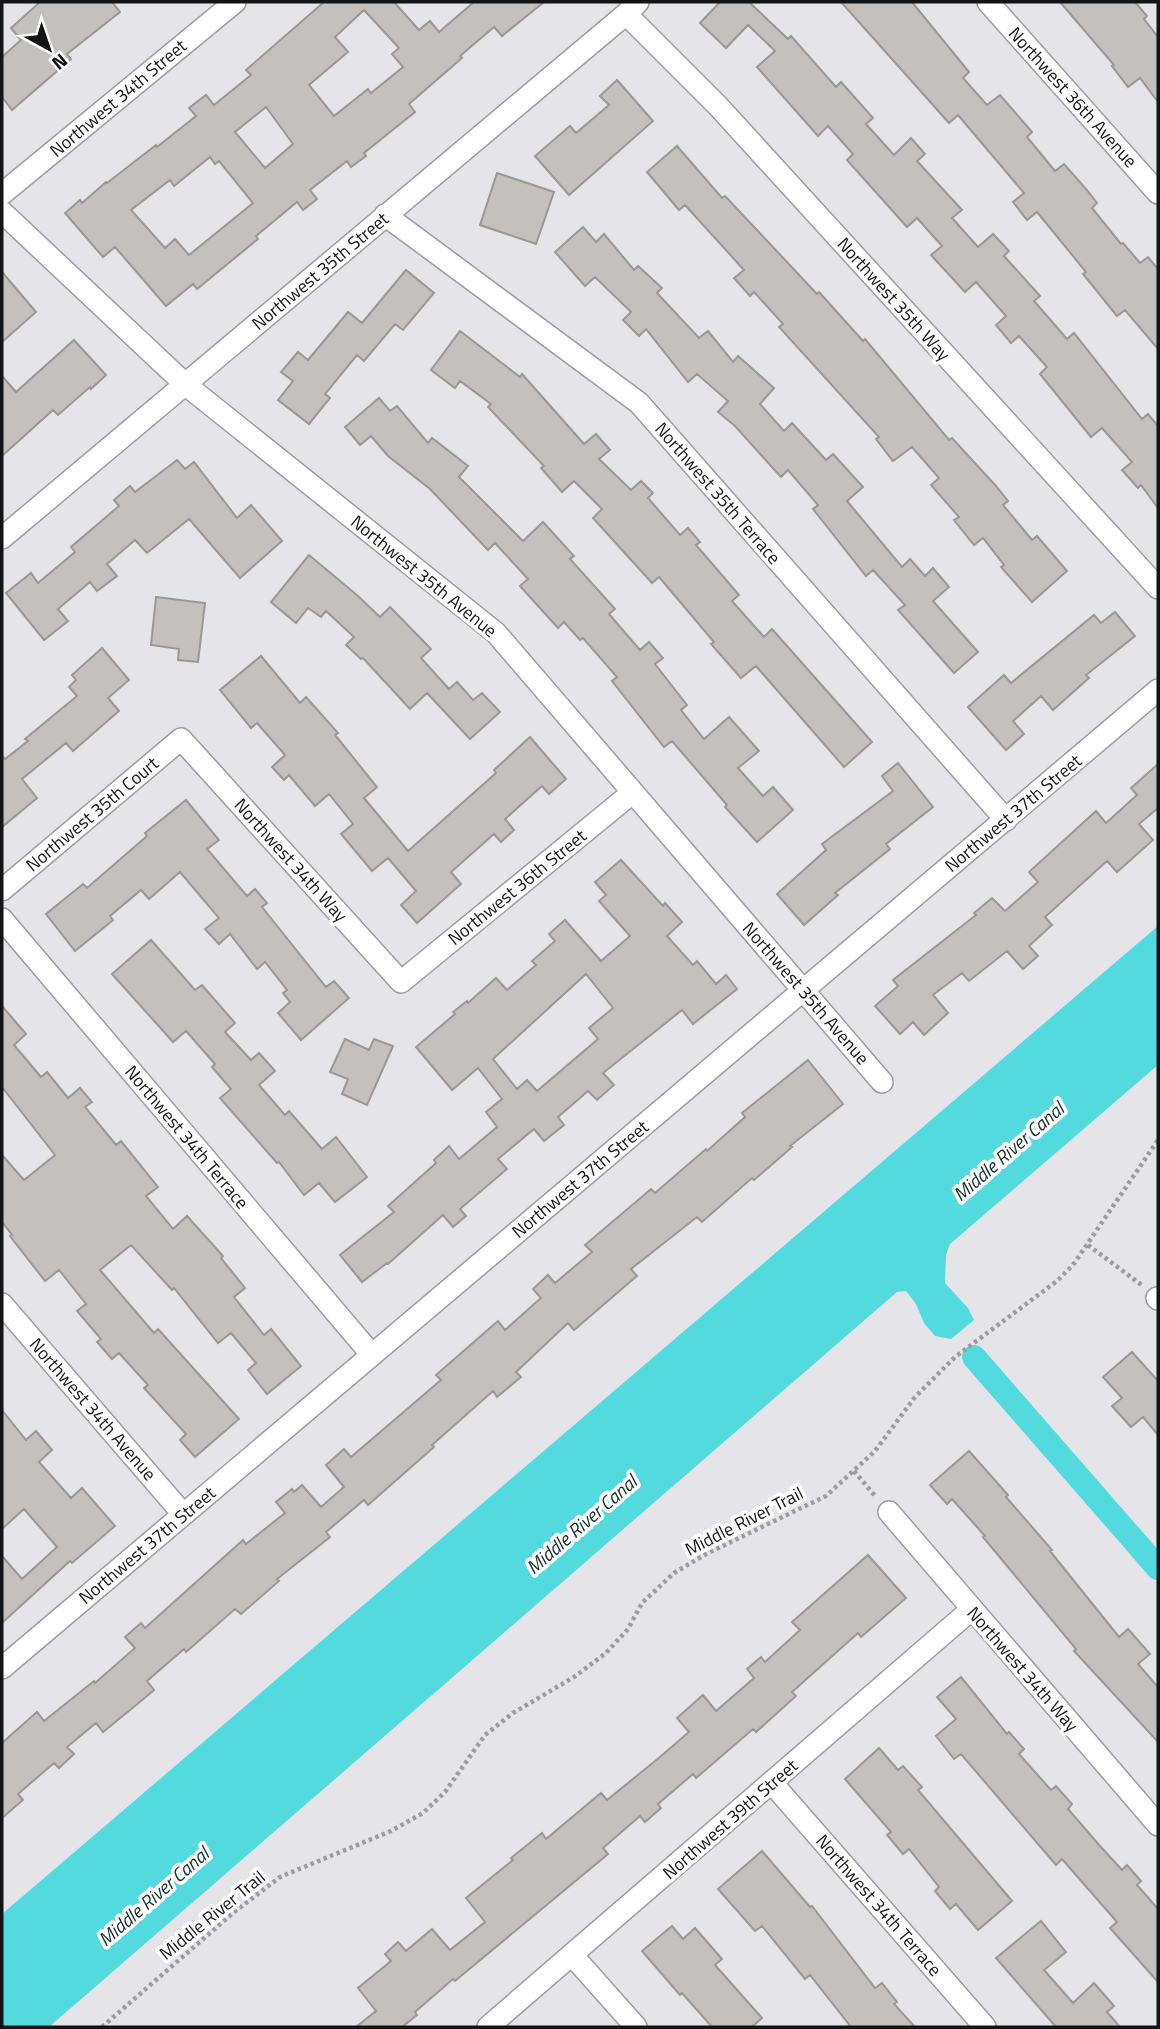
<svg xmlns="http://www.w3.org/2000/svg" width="1160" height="2029" viewBox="0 0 1160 2029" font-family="'Titillium Web',sans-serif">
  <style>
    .water { fill: #52dadf }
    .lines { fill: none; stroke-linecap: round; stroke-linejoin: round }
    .canal { stroke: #52dadf; stroke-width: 24 }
    .building { fill: #c3c0bd; stroke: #9a9794; stroke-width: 2; fill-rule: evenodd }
    .minor-casing { stroke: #9d9da1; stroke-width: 24 }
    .path { stroke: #9b9c9f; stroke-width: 4.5; stroke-dasharray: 3.5 3.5; stroke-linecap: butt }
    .minor { stroke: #fff; stroke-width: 21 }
    .labels { text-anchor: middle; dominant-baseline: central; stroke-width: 7; stroke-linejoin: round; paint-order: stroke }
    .street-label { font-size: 18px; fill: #131415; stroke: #fff }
    .water-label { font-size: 19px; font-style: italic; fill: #162d2e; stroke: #fff }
  </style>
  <rect width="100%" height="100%" fill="#e5e5e9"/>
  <path class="water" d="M1158,926V1065L950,1244L946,1255L945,1283L968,1308L974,1320L951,1339L935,1336L924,1323L916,1304L906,1291L897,1292L49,2027H2V1914Z"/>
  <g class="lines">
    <path class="canal" d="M974,1357L1158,1568"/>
  </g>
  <path class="building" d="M40,2H112L120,12L67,54L71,59L12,110L2,97V57L21,40L11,28Z
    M324,2H394L419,30L430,21L439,32L474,2H544L502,36L494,27L460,56L462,58L409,104L415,112L364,153L366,156L351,167L347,161L310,190L317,199L303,210L297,202L256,236L258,239L197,289L193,284L166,306L115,247L103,257L65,213L80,200L82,203L106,182L107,183L156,145L157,147L196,116L189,108L206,95L214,105L251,75L246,70ZM364,10L399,48L392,54L403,67L371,93L368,89L334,116L309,85L348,52L335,37ZM266,107L293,144L265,168L235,132ZM210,157L215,164L219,161L253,203L189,255L175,239L165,248L131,210L170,180L174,186Z
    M720,2H749L788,39L791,36L836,87L841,82L873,118L866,124L894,155L911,138L925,154L917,161L962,210L952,218L978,247L993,234L1009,251L1004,256L1040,296L1034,301L1067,339L1074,333L1142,419L1148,414L1158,426V508L1141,485L1138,488L1122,470L1132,462L1102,428L1091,437L1040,374L1047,367L1019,336L1011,343L996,325L1006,316L976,282L965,292L931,255L942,246L917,218L907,227L847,160L853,154L828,126L818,136L757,67L775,51L748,25L726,48L700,23Z
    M841,2H912L969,72L963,78L987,105L1000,95L1032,132L1027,137L1055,171L1064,164L1086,189L1097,203L1092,208L1121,244L1123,243L1140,263L1148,257L1158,269V349L1125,310L1117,316L1083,274L1086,272L1037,212L1027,220L1013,202L1024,193L958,115L949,123Z
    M1060,2H1135L1147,16L1144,19L1158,37V102L1140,78L1128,87L1112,66L1114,65Z
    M617,80L653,121L569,195L535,156L570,126L576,133L609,105L600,96Z
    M677,146L722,198L725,196L817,294L819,292L863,341L865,339L949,440L952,438L996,486L1008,501L1003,505L1032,540L1037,536L1067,571L1032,602L1001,567L1004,565L983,538L974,545L954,520L959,517L931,485L939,478L912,447L893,461L876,439L879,437L779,327L783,324L754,292L750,296L734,278L744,270L685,205L679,210L647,172Z
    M497,173L554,192L536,244L480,225Z
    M583,227L596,242L604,234L634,270L638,266L662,288L657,293L699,338L708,331L733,362L738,356L774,388L760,404L784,431L792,423L826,460L833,454L863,487L847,501L902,567L910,559L925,576L933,568L949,587L933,601L978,652L954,673L898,610L905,605L873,570L866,576L813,509L818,505L788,470L781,477L735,426L718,412L728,401L697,374L688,382L646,329L639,336L623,320L631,312L595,277L585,286L555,252Z
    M406,270L434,293L403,330L395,324L364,361L357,355L325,394L330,398L309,424L278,400L293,381L281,372L298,352L308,360L348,312L362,323Z
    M2,272L36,312L2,342Z
    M460,331L520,377L522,374L584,444L596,434L610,450L599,459L631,490L641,481L653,493L648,498L680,535L688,528L700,542L696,545L739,595L732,601L764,637L772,629L872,742L844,767L756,666L741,678L711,644L714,642L659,577L652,583L593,518L602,509L574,481L562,492L541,468L544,466L488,407L491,404L460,381L455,388L431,370Z
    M74,340L106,375L91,389L90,387L58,415L53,410L2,456V376L16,392Z
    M379,398L390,411L397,406L428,443L432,438L468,466L459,477L523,541L543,522L574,556L570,559L615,609L609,614L640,650L649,642L663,658L655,664L687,705L681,710L704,739L729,717L759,751L738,768L763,796L773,787L793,810L757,842L725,807L727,805L672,741L664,747L612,681L617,677L583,638L580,640L564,622L558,628L520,586L528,579L495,543L488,550L430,489L388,456L371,436L360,445L345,427Z
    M177,460L185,469L194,462L237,518L251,505L282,541L240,578L189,519L147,553L135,540L107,564L117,576L97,591L90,582L58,609L68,621L44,640L6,593L31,573L38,583L75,552L71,547L119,506L114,500L130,486L135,492Z
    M309,555L358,596L380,617L390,607L431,649L421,658L449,689L457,682L473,700L482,693L500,712L470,739L427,693L410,709L363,658L361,659L346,645L354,637L326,611L321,617L308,608L296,623L271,602Z
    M156,597L205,603L198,662L178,660L179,649L151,645Z
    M1115,612L1135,636L1086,675L1089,678L1053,710L1041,696L1013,721L1024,734L1006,750L968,707L1004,675L1011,683L1094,615L1101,623Z
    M102,648L129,680L108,698L119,711L73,751L66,743L22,779L37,798L2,827V755L5,759L28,741L25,739L77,696L69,687L76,680L72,675Z
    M261,656L300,703L306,697L338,733L335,735L377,787L364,798L408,851L496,773L494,770L530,737L566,779L549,794L542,786L505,819L514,830L501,842L494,834L451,872L461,884L417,923L401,905L416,891L388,858L372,871L341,834L353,824L329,794L315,806L289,775L284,780L272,767L285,755L257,723L251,728L220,690Z
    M898,763L933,807L886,844L890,849L835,893L838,895L804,925L777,894L826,850L822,844L893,791L882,776Z
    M1158,764V808L1139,824L1153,840L1117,872L1107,861L1045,917L1052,925L1029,946L1038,956L1023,969L1007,951L969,981L962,973L933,995L948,1013L924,1035L913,1022L900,1034L875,1006L898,986L893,980L976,915L974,913L992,898L1005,911L1038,882L1029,872L1096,811L1106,823L1137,795L1131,788Z
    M186,800L219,840L207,849L247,896L255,889L267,903L262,907L326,987L334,981L349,998L301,1040L278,1013L290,1002L283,993L287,990L265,962L257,969L230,934L219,944L205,929L219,918L180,872L149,899L141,890L110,916L113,920L75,951L46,914L83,884L87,888L147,836L145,833Z
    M621,860L663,906L665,903L682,922L667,936L693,965L697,961L716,984L726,975L737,989L693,1024L682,1010L603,1073L614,1085L597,1100L588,1091L558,1117L564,1125L544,1141L534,1129L498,1159L507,1169L460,1209L466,1216L453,1227L443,1215L388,1264L387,1263L362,1282L340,1255L394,1212L388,1206L436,1163L434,1160L449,1146L459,1159L497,1127L486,1112L502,1099L478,1068L452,1090L416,1047L455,1014L453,1012L467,1001L468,1003L496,978L507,990L536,965L532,961L555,941L549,934L565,920L601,961L630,936L599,901L606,895L595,882ZM586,974L613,1008L589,1028L598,1039L537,1091L527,1080L517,1089L493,1059Z
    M151,940L195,990L202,985L235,1023L225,1032L251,1060L259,1053L275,1071L259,1085L285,1115L289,1111L322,1149L336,1137L367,1177L335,1202L319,1183L304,1195L279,1162L277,1163L220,1098L231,1089L212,1067L215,1064L186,1031L173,1042L112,974Z
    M2,1006L26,1034L14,1045L41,1077L47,1072L68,1098L80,1088L92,1102L85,1107L116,1145L121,1141L158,1187L146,1196L173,1229L187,1216L223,1256L221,1258L245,1288L234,1297L264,1335L271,1329L301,1366L267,1394L248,1370L256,1363L231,1333L218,1343L174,1288L172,1290L131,1245L100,1270L154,1333L158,1329L239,1419L195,1457L180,1440L186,1434L144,1388L148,1385L119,1353L112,1359L97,1342L101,1339L77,1311L86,1304L59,1270L45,1281L10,1236L12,1235L2,1222V1155L24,1180L55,1155L2,1087Z
    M345,1039L369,1050L374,1039L393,1046L367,1105L342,1094L348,1079L330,1072Z
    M808,1060L843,1104L790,1146L792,1147L754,1180L752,1178L702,1222L697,1217L631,1269L637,1276L574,1330L568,1323L516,1372L521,1377L497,1397L493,1391L432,1445L434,1447L368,1505L364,1500L326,1532L330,1537L277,1579L279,1581L241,1614L235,1609L186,1652L184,1649L147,1681L154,1690L141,1701L103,1732L96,1723L67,1747L74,1754L59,1768L54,1763L18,1794L23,1800L2,1818V1743L37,1712L44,1721L94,1681L95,1683L135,1648L125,1637L141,1623L145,1628L243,1540L246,1544L285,1513L276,1502L292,1489L294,1492L302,1485L321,1507L344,1487L326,1465L344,1449L351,1457L441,1380L436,1375L498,1321L505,1330L541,1298L533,1289L548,1275L555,1283L592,1252L585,1245L651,1189L655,1193L706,1149L707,1151L745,1117L742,1113Z
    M1132,1352L1158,1381V1435L1143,1417L1131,1427L1112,1406L1122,1398L1103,1377Z
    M2,1410L26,1440L36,1431L52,1450L39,1462L71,1498L82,1488L115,1526L72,1563L70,1561L2,1623V1556L22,1579L57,1547L24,1509L2,1529Z
    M969,1451L1008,1495L1006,1497L1052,1550L1050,1551L1119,1637L1128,1629L1150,1654L1138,1664L1158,1687V1742L1074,1651L1076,1649L983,1537L985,1536L952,1499L947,1504L930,1485Z
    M868,1555L906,1598L861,1637L858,1633L792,1692L796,1696L756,1732L753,1729L696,1778L693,1774L658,1804L661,1808L645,1822L640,1816L603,1848L608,1854L455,1981L453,1979L415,2012L417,2015L402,2027H356L376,2011L358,1988L391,1961L385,1954L398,1942L406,1951L432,1929L450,1950L485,1922L466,1898L513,1860L511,1858L542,1833L546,1839L601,1793L607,1800L660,1757L689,1732L677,1718L703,1695L716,1711L754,1678L747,1669L761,1657L765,1662L800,1630L792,1622Z
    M961,1677L1007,1734L1009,1732L1024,1749L1019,1754L1051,1790L1056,1786L1072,1804L1068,1809L1100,1846L1122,1870L1127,1865L1141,1881L1137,1885L1158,1909V1982L1110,1928L1117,1922L1062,1859L1056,1865L961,1754L954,1759L936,1736L956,1719L937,1697Z
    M879,1748L898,1770L903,1766L922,1787L918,1790L1012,1901L978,1930L956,1904L950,1909L935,1891L939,1887L909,1849L903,1854L887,1835L891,1832L845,1779Z
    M762,1851L810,1907L812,1906L875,1988L882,1983L897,2002L894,2004L915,2027H851L810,1975L805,1979L762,1926L755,1931L718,1889Z
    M1041,1921L1066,1952L1044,1970L1073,2003L1094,1983L1114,2006L1107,2012L1120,2027H1056L996,1958Z
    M672,1926L683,1939L695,1928L722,1959L715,1965L762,2018L752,2027H712L682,1993L680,1995L642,1951Z"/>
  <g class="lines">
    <g class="minor-casing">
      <path id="minor" d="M988,2L1158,193
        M626,14L718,106L1158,588
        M2,194L235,2
        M2,212L186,385L496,633L882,1082
        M385,215L639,403L1006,820
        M2,538L626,14L638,2
        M2,890L181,739L401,982L632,793
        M2,919L372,1355
        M1157,1298L1158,1299
        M2,1304L183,1514
        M889,1512L1158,1825
        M2,1668L1158,690
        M772,1783L985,2027
        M572,1955L636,2027
        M488,2027L972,1609"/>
    </g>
    <path class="path" d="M1088,1245L1143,1286
      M854,1471L876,1497
      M102,2027L233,1913L280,1877L391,1831L423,1813L445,1792L485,1735L513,1713L574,1677L606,1653L628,1629L642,1603L674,1573L706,1554L826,1496L875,1451L915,1397L955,1357L1057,1281L1073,1265L1158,1140"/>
    <use href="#minor" class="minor"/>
  </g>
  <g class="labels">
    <g class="street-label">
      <text transform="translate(1073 97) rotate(48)">Northwest 36th Avenue</text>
      <text transform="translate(118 98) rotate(-40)">Northwest 34th Street</text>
      <text transform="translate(320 271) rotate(-40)">Northwest 35th Street</text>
      <text transform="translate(894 299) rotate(48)">Northwest 35th Way</text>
      <text transform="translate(718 493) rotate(49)">Northwest 35th Terrace</text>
      <text transform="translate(424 576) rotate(39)">Northwest 35th Avenue</text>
      <text transform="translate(1013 813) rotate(-40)">Northwest 37th Street</text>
      <text transform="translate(92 814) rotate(-40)">Northwest 35th Court</text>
      <text transform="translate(291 860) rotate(48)">Northwest 34th Way</text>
      <text transform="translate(517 887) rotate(-39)">Northwest 36th Street</text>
      <text transform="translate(806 993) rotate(49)">Northwest 35th Avenue</text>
      <text transform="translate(187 1137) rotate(50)">Northwest 34th Terrace</text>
      <text transform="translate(580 1179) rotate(-40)">Northwest 37th Street</text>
      <text transform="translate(93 1409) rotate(49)">Northwest 34th Avenue</text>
      <text transform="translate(744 1521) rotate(-27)">Middle River Trail</text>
      <text transform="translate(147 1545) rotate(-40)">Northwest 37th Street</text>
      <text transform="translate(1023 1669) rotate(49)">Northwest 34th Way</text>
      <text transform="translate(730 1819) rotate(-41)">Northwest 39th Street</text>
      <text transform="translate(879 1905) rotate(49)">Northwest 34th Terrace</text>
      <text transform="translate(212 1915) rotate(-39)">Middle River Trail</text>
    </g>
    <g class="water-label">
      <text transform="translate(1008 1151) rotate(-41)">Middle River Canal</text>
      <text transform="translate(581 1524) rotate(-41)">Middle River Canal</text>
      <text transform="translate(153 1896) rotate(-41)">Middle River Canal</text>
    </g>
  </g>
  <rect width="1160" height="2029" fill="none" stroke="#131415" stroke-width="7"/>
  <g transform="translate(49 49) rotate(140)" stroke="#ffffff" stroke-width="5" paint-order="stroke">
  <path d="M0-5L12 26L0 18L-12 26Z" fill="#131415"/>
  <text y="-10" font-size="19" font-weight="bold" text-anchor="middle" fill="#131415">N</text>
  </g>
</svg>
